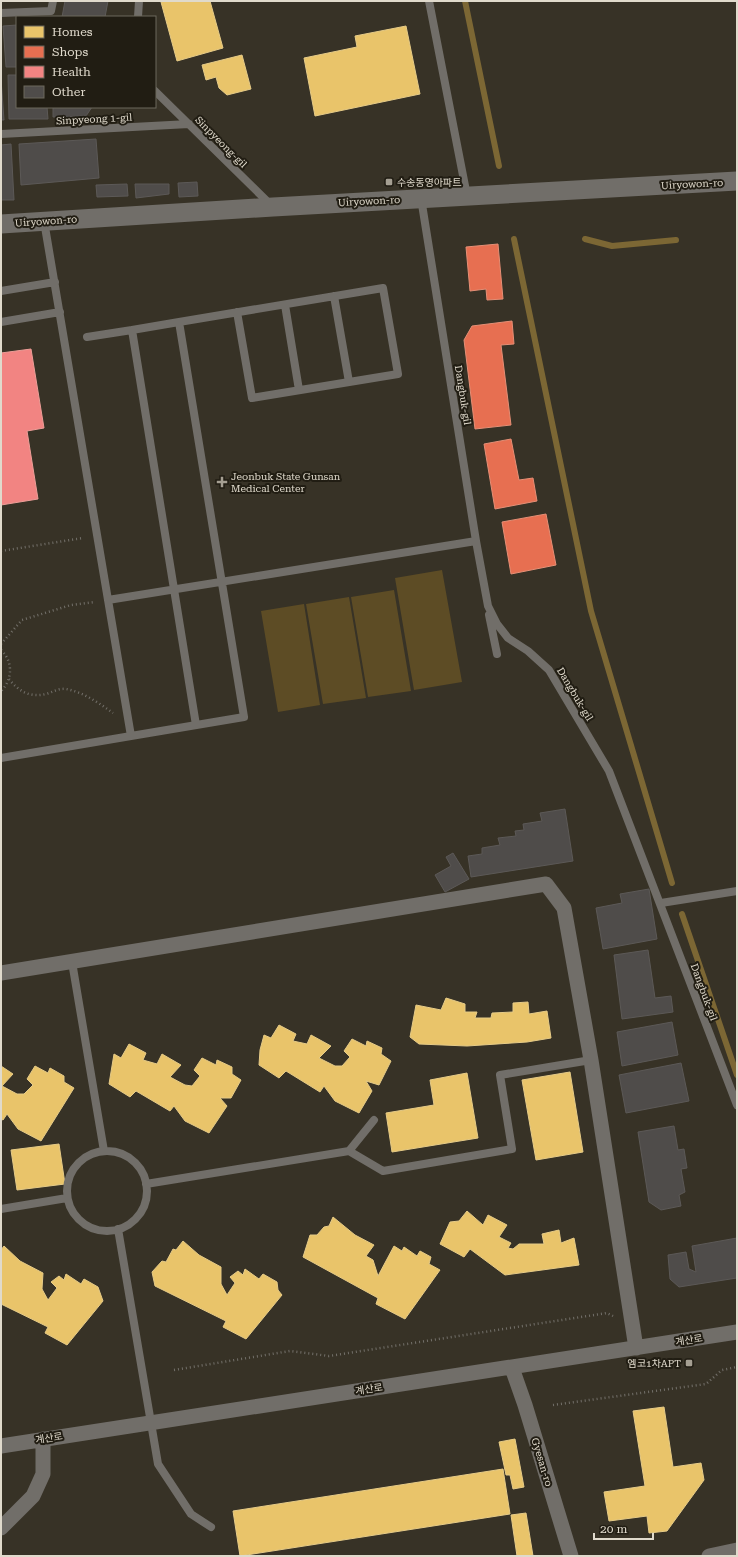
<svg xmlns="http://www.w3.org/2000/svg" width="738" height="1557" viewBox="0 0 738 1557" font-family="'Roboto Serif','Noto Sans KR',serif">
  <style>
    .green { fill: #5d4c25 }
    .homes { fill: #e9c46a; stroke: #e6cb87 }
    .shops { fill: #e76f51; stroke: #e58f76 }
    .health { fill: #f28482; stroke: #ed9e98 }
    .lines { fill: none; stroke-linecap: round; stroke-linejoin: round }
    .stream { stroke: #7c6734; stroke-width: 6 }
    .building { fill: #4f4c4a; stroke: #5c5957 }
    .path { stroke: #73706a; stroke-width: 2.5; stroke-dasharray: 1 3; stroke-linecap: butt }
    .service { stroke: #716e69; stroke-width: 8 }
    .minor { stroke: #716e69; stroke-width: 15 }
    .tertiary { stroke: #716e69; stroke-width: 19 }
    .poi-dot { fill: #a59f92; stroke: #211d13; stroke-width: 1.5 }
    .labels { text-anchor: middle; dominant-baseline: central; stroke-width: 4; stroke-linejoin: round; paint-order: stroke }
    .street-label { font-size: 10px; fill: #e0dacc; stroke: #211d13 }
    .poi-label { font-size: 10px; fill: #e0dacc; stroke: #211d13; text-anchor: start }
  </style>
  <rect width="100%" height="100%" fill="#373226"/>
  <path class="green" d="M442,570L462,682L414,690L395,578Z
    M394,590L411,691L368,697L351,597Z
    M349,597L366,698L323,704L306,604Z
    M304,604L320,705L278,712L261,611Z"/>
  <path class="homes" d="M166,1H210L223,48L177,61L161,2Z
    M406,26L420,94L315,116L304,58L357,47L355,36Z
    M242,55L251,89L227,95L219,88L216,77L206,80L202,65Z
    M446,998L465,1004V1012H477L475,1018H491L492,1013L513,1012V1003L528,1002L529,1014L547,1011L551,1038L527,1042L467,1046L419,1044L410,1037L416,1005L441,1010Z
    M279,1025L296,1034L293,1041L307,1044L311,1035L331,1046L319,1058L335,1066H342L350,1057L344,1051L352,1039L366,1046L367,1041L382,1048L381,1054L391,1061L379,1085L366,1081L372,1091L359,1113L335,1101L324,1086L320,1092L286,1071L279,1078L259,1065L260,1050L264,1035L271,1038Z
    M129,1044L146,1053L143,1060L157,1064L162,1054L181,1065L170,1077L185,1085L192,1086L200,1076L194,1070L202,1058L216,1065L217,1060L232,1067V1074L241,1080L231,1098H220L227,1106L209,1133L185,1121L174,1106L170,1111L136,1091L130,1097L109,1084L114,1054L121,1058Z
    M1,1066L13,1074L2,1086L17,1094H24L33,1085L27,1079L35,1066L48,1073L50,1068L64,1076V1082L74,1088L41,1141L18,1129L7,1114L3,1120L1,1119Z
    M570,1072L583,1152L536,1160L522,1080Z
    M467,1073L478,1138L392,1152L386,1113L434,1105L430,1080Z
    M59,1144L65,1184L17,1190L11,1150Z
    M467,1211L483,1225L488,1215L507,1225L499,1237L511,1243L508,1248L513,1249L519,1244H544L542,1234L559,1230L561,1243L574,1238L579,1265L505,1275L470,1249L464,1257L440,1244L450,1222L459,1221Z
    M333,1217L355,1235L374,1245L366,1256L373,1260L378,1276L394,1246L402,1251L404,1247L417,1256L420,1251L431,1257L429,1264L440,1270L405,1319L376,1304L378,1298L303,1257L310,1235H317L324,1227L329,1226Z
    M183,1241L199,1255L221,1267V1284L227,1295L235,1283L230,1277L238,1271L243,1275L245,1269L259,1279L263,1274L277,1282L278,1290L282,1295L246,1339L223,1327L226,1321L155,1286L152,1272L162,1261L166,1262L173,1249L176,1250Z
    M4,1246L20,1261L43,1273L42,1289L48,1300L57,1288L51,1282L59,1276L64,1280L66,1274L81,1284L84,1279L98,1287L103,1301L67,1345L45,1333L48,1327L1,1304V1250Z
    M664,1407L673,1467L701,1463L704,1480L667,1531L649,1533L647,1516L609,1521L604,1492L645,1486L633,1411Z
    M515,1439L524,1487L513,1489L510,1475H506L499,1442Z
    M503,1469L510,1514L240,1556L233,1511Z
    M526,1513L533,1556H517L511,1515Z"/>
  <path class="shops" d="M498,244L503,299L487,300L486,289L470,291L466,247Z
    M512,321L514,344L501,345L511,425L475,429L464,340L472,326Z
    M511,439L519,480L533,478L537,501L495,509L484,444Z
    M546,514L556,565L511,574L502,522Z"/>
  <path class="health" d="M31,349L44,428L27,431L38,499L1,505V353Z"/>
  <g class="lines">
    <path class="stream" d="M465,1L499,166
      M514,239L591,611L672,883
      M585,239L612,246L676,240
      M682,914L737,1075"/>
  </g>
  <path class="building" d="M65,1H108L105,17H62Z
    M17,25V67H6L3,26Z
    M8,75H17V107H47L48,119H9Z
    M1,79L4,120H1Z
    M53,107H92L86,116L53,117Z
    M96,139L99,178L21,185L19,144Z
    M11,144L14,200H1V145Z
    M197,182L198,196L179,197L178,183Z
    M127,184L128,196L97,197L96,185Z
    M135,184H169V194L136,198Z
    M565,809L573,861L471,877L468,856L482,854V848L500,845L498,838L516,836L515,831L524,830L523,824L542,821L540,813Z
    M453,853L469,879L445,892L435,875L451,866L446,857Z
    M649,889L657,939L603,949L596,908L622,903L620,894Z
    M648,950L655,998L671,996L673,1012L622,1019L614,955Z
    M672,1022L678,1055L622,1066L617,1032Z
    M681,1063L689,1101L626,1113L619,1075Z
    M674,1126L678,1150L684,1149L687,1168L681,1169L685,1192L679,1195L681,1206L661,1210L649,1202L638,1132Z
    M737,1238V1278L679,1287L670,1279L668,1255L686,1252L689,1269L696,1272L692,1246Z"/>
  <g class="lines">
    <path class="path" d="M1,551L83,538
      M1,644L22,620L71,605L95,602
      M1,650C13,661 13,679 1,691
      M9,679C18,691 30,698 46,694C53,692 59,688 66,689C83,692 99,703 113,713
      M174,1370L290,1351L329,1356L607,1313L613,1316
      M553,1405L706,1384L722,1370L737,1367"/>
    <path class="service" d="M429,1L467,196
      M1,13L51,11L53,1
      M138,17L139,1
      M155,91L271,205
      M1,134L189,124
      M421,198L476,541L488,606L497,624L508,638L528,651L549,670L609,771L737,1105
      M1,291L55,282
      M334,296L349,382
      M285,305L299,390
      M1,322L60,312
      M179,322L132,330L196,725
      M87,337L132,330
      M108,600L476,541
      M489,615L497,654
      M131,736L244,717L179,322L383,288L398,374L252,398L237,312
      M1,758L131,736L44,221
      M661,903L737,891
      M72,962L104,1151
      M349,1151L374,1120
      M67 1191a40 40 0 1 1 80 0a40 40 0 1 1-80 0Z
      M146,1184L349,1151L383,1171L512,1149L500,1075L591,1060
      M1,1209L67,1198
      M118,1229L158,1464L191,1514L211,1527"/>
    <path class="minor" d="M1,973L546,884L564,908L591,1060L636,1348
      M512,1368L525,1405L571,1556
      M1,1446L737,1332
      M1,1528L33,1496L43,1474V1439
      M709,1556L737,1550"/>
    <path class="tertiary" d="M1,224L273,207L737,181"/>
  </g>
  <g class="poi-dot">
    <rect x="385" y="178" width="8" height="8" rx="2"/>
    <path d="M220 476h4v4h4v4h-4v4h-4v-4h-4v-4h4z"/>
    <rect x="685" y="1359" width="8" height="8" rx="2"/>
  </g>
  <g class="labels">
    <g class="street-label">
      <text transform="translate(94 119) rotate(-3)">Sinpyeong 1-gil</text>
      <text transform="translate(221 142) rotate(45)">Sinpyeong-gil</text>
      <text transform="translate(692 184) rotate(-3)">Uiryowon-ro</text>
      <text transform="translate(369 201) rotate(-3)">Uiryowon-ro</text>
      <text transform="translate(46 221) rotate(-4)">Uiryowon-ro</text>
      <text transform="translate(463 395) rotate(81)">Dangbuk-gil</text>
      <text transform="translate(575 694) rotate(59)">Dangbuk-gil</text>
      <text transform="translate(704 992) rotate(70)">Dangbuk-gil</text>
      <text transform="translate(689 1340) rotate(-9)">계산로</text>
      <text transform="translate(369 1389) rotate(-8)">계산로</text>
      <text transform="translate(49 1438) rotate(-9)">계산로</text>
      <text transform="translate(542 1462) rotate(73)">Gyesan-ro</text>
    </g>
    <g class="poi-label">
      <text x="397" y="182">수송동영아파트</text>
      <text x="231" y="476">Jeonbuk State Gunsan<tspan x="231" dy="12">Medical Center</tspan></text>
      <text x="681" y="1363" text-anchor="end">엠코1차APT</text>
    </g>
  </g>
  <rect width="738" height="1557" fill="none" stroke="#e0dacc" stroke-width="4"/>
  <rect x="16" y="16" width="140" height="92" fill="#211d13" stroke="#6d695d"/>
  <rect x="24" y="26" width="20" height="12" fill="#e9c46a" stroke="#6d695d"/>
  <text x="52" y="36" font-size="12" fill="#e0dacc">Homes</text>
  <rect x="24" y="46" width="20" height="12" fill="#e76f51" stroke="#6d695d"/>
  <text x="52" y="56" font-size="12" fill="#e0dacc">Shops</text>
  <rect x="24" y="66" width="20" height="12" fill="#f28482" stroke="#6d695d"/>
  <text x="52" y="76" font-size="12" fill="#e0dacc">Health</text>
  <rect x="24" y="86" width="20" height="12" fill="#4f4c4a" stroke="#6d695d"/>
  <text x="52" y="96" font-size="12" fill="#e0dacc">Other</text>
  <path d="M594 1533v6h59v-6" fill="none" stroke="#e0dacc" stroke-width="2"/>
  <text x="600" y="1533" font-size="12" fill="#e0dacc" stroke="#211d13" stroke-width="3" paint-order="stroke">20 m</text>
</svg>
